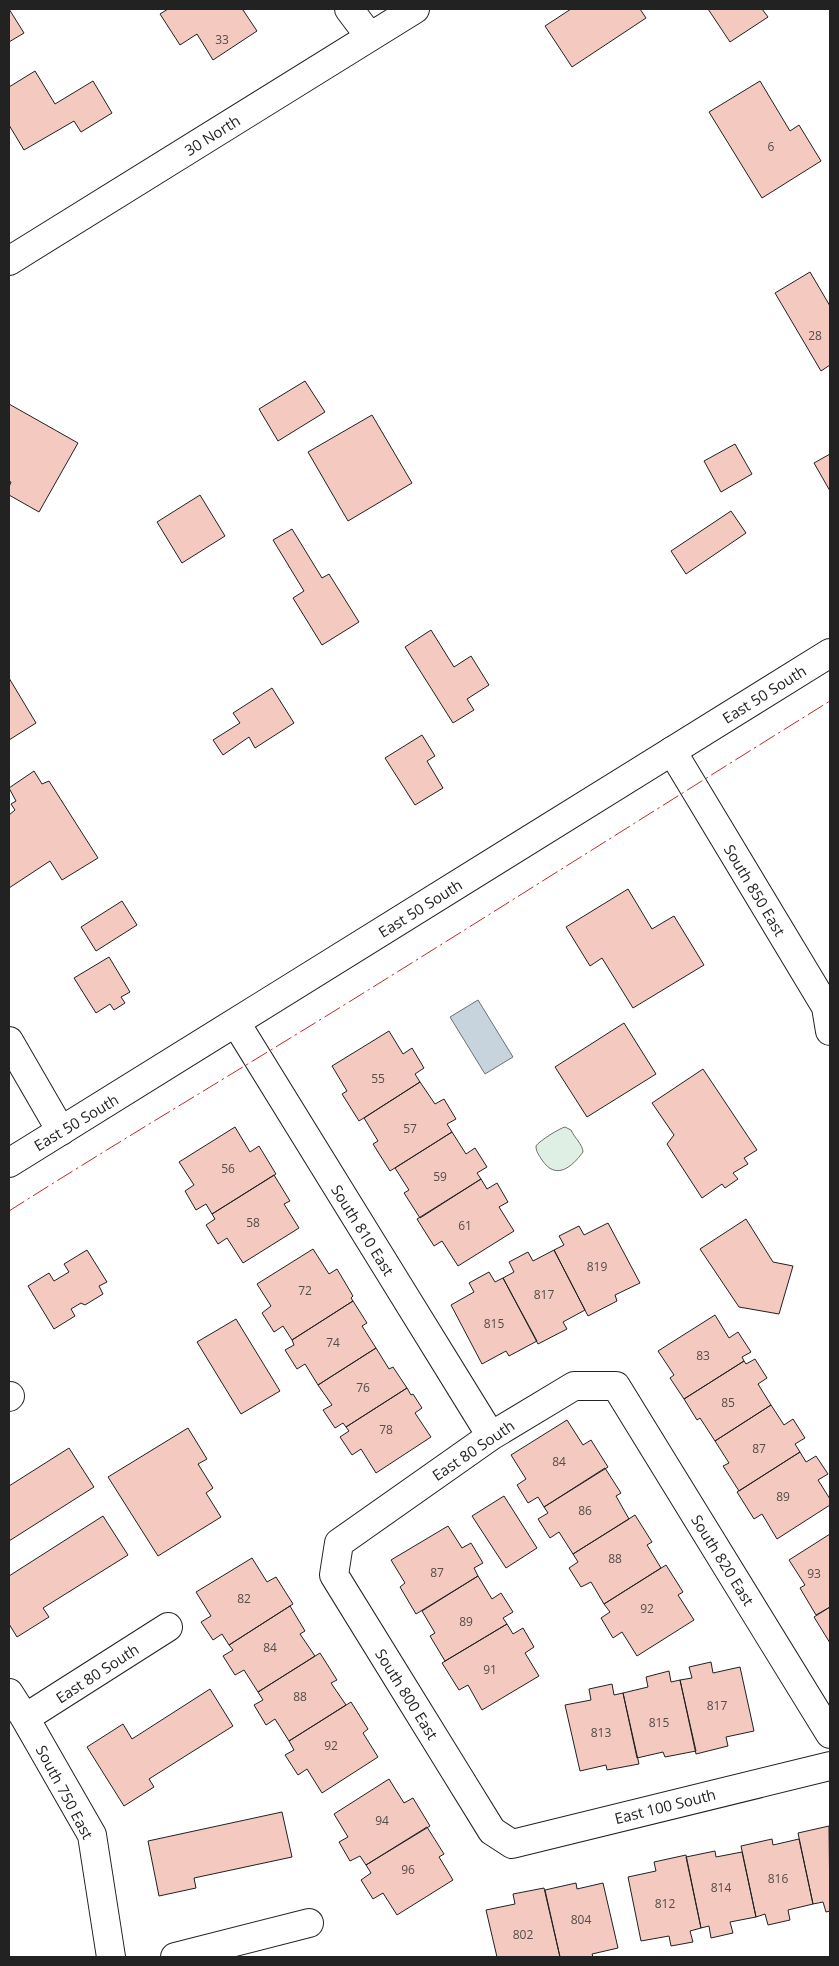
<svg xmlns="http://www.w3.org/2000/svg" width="839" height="1966" viewBox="0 0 839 1966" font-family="'Open Sans',sans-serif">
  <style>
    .green { fill: #e0efe3; stroke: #6f6f6f }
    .water { fill: #c7d3dd; stroke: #6f6f6f }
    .building { fill: #f3c9c0; stroke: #222 }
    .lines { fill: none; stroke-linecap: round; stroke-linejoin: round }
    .minor-casing { stroke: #222; stroke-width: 30 }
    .major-casing { stroke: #222; stroke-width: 30 }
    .minor { stroke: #fff; stroke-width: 28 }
    .major { stroke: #fff; stroke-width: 28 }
    .power { stroke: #c62828; stroke-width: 1; stroke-dasharray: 18 4 2.5 4; stroke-linecap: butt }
    .labels { text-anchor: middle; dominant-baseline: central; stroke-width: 4; stroke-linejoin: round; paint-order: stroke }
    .number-label { font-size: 12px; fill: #564c4a }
    .street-label { font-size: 15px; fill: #222; stroke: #fff }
  </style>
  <rect width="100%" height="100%" fill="#fff"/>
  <path class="green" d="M565,1127L571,1130C574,1137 583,1145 583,1152C572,1167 556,1181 542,1160C539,1155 536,1152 536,1146C539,1141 560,1128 565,1127Z"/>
  <path class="water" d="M478,1000L513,1057L485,1074L450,1017Z"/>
  <path class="building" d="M9,9L24,33L9,42Z
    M168,9H244L243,10L257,31L213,60L197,34L180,45L160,14Z
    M571,9H640L646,18L572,67L545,26Z
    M708,9H762L768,17L730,42Z
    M35,71L55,104L93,81L112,113L81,132L74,121L24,150L9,125V87Z
    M760,81L790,131L799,125L821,161L762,198L709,112Z
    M810,272L830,306V365L821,371L775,293Z
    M305,381L325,412L278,441L259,409Z
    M9,404L78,443L39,512L9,495V487L11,482L9,481Z
    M372,415L412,483L348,521L308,452Z
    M735,444L752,474L721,492L704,461Z
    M830,454V491L814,463Z
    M200,495L225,536L182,563L157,522Z
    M731,511L746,533L686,574L671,551Z
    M292,529L322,578L329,574L359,622L322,645L293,598L304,591L273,540Z
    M431,630L454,667L471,656L489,685L467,699L474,710L453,723L405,647Z
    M9,678L36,723L9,740Z
    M272,688L294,723L255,748L249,737L223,755L213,740L240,723L233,713Z
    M422,735L435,756L427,761L443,788L415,805L385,758Z
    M34,771L42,784L49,781L98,858L62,880L50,861L9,888V815L15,810L11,804L16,801L9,788Z
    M628,889L652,929L674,916L704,965L633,1008L602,958L590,966L566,927Z
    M122,901L137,925L96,951L81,927Z
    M109,957L130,992L121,997L125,1003L114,1010L110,1004L96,1013L74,978Z
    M624,1023L656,1074L587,1117L555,1067Z
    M389,1031L403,1054L412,1048L424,1068L415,1074L420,1082L359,1121L342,1094L347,1091L332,1066Z
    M703,1069L757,1150L744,1158L748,1164L733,1173L738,1179L725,1188L722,1184L702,1198L667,1144L674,1135L652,1103Z
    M420,1082L435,1104L444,1099L456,1119L447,1124L452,1132L390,1171L373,1144L378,1141L364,1118Z
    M235,1127L250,1152L259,1146L276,1174L212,1214L206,1204L196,1210L185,1191L194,1185L179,1162Z
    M452,1132L466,1154L475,1148L487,1167L477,1173L481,1179L420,1218L404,1193L409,1190L395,1168Z
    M274,1175L290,1201L284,1204L299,1228L243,1263L227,1238L218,1244L206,1225L215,1219L212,1214Z
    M481,1179L487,1189L497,1183L508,1202L499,1207L514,1231L458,1266L442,1241L434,1246L417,1219Z
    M746,1219L773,1262L793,1266L779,1314L739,1307L700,1249Z
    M608,1223L640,1283L615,1295L617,1301L588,1316L554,1250L564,1245L559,1236L579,1226L584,1235Z
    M313,1249L329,1274L337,1269L353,1296L351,1298L353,1301L292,1340L283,1326L274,1332L262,1313L271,1306L257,1284Z
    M87,1250L107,1282L99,1286L103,1294L85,1305L81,1303L71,1309L75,1316L54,1329L28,1286L49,1273L54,1281L69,1272L64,1264Z
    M554,1250L585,1310L563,1322L567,1329L538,1344L503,1278L514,1272L509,1262L528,1252L533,1261Z
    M489,1272L495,1282L503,1278L537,1341L509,1356L506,1351L482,1364L451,1305L474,1292L469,1283Z
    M353,1301L367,1323L362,1326L376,1348L318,1385L305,1364L297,1369L285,1350L294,1345L292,1340Z
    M715,1315L729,1338L738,1332L751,1352L742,1357L744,1361L684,1399L670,1378L674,1375L658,1351Z
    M236,1319L280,1391L241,1414L197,1342Z
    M376,1348L389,1369L393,1367L407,1388L346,1427L343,1423L335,1428L323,1410L332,1405L318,1385Z
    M755,1359L767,1378L758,1384L771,1405L715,1441L700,1418L697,1420L684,1399L744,1361L746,1364Z
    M407,1388L411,1395L413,1394L422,1408L415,1413L431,1437L376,1473L361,1449L352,1455L340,1437L349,1431L346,1427Z
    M771,1405L784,1425L793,1419L805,1438L795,1444L800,1452L739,1491L723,1466L729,1463L715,1441Z
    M567,1420L583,1445L591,1440L608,1467L544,1507L538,1497L528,1503L517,1485L526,1479L511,1455Z
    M188,1428L207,1459L198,1464L213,1488L206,1493L221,1517L158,1556L108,1477Z
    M69,1448L94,1487L9,1541V1486Z
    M800,1452L806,1462L816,1456L828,1474L818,1480L830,1499V1505L777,1539L762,1514L754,1519L737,1492Z
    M605,1468L621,1493L616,1496L629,1519L573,1554L559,1532L550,1538L538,1519L548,1513L544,1507Z
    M504,1496L537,1548L506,1568L472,1516Z
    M635,1515L652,1542L647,1545L661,1568L604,1604L591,1582L581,1587L569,1568L578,1562L573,1554Z
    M103,1516L128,1555L43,1608L49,1617L17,1637L9,1624V1576Z
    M448,1526L462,1548L471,1543L483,1563L474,1568L478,1576L416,1614L400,1587L405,1583L391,1560Z
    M830,1534V1607L816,1615L800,1588L805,1585L789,1560Z
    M252,1558L267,1582L276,1577L293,1604L229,1645L222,1634L213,1640L201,1622L211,1616L196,1592Z
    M666,1565L683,1592L678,1595L694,1620L637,1656L622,1632L613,1638L601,1618L610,1612L604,1604Z
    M478,1576L492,1599L501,1593L513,1612L503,1618L507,1624L445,1661L430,1636L435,1633L422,1611Z
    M290,1606L305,1631L300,1634L315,1656L258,1692L244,1670L235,1675L223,1656L233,1650L229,1645Z
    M830,1607V1643L814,1617Z
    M507,1624L513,1634L523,1628L534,1647L525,1653L539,1676L482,1710L468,1685L459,1690L442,1663Z
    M320,1653L337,1680L331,1683L346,1705L289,1741L275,1719L266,1725L254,1705L263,1700L258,1692Z
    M711,1662L713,1673L740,1667L754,1731L726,1737L728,1746L696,1754L680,1680L692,1678L689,1667Z
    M669,1671L671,1682L680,1680L696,1751L665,1757L663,1752L637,1758L623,1693L648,1687L646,1677Z
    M612,1684L614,1695L623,1693L639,1764L607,1770L606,1765L580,1771L565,1705L591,1700L589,1689Z
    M210,1689L233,1726L149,1779L154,1787L124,1806L87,1747L123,1724L132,1739Z
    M351,1702L368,1729L363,1733L378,1757L322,1793L307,1769L298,1775L285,1755L294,1750L289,1741Z
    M389,1779L404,1803L413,1798L430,1826L366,1865L360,1856L350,1861L339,1842L348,1837L334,1814Z
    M282,1812L292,1857L194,1878L196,1888L159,1896L148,1841Z
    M829,1826L830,1911L826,1912L823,1902L813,1904L798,1833Z
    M427,1827L444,1854L439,1857L453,1880L397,1915L383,1893L373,1899L361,1880L371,1873L366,1865Z
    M772,1839L773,1845L799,1839L813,1904L788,1910L790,1920L768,1925L765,1914L756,1917L741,1846Z
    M715,1851L716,1857L742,1852L756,1917L730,1922L733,1933L711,1938L709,1926L701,1928L686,1857Z
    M686,1855L701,1928L690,1931L693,1942L671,1946L669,1936L641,1941L628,1877L656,1871L654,1862Z
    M576,1883L577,1889L603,1883L618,1948L592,1954L593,1957H560L545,1890Z
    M544,1888L560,1957H497L486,1910L515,1904L513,1894Z"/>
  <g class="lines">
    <g class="minor-casing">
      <path id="minor" d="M349,9L370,37
        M9,261L415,9
        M672,751L826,1007L830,1031
        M236,1023L491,1436
        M9,1041L61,1131
        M9,1397L10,1396
        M9,1693L25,1718L92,1835L111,1957
        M25,1718L168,1627
        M830,1734L616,1386H574L491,1436L339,1543L334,1575L492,1831L512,1844L830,1766
        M175,1957L309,1923"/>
    </g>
    <g class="major-casing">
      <path id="major" d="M9,1163L830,653"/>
    </g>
    <use href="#minor" class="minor"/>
    <use href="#major" class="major"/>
    <path class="power" d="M9,1211C124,1138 241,1069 357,997C515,899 672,799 830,701"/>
  </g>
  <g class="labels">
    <g class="number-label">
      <text x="222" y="39">33</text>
      <text x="771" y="146">6</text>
      <text x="815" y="335">28</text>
      <text x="378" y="1078">55</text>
      <text x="410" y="1128">57</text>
      <text x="228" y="1168">56</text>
      <text x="440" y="1176">59</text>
      <text x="253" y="1222">58</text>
      <text x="465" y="1225">61</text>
      <text x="597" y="1266">819</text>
      <text x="305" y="1290">72</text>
      <text x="544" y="1294">817</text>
      <text x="494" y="1323">815</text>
      <text x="333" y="1342">74</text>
      <text x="703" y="1355">83</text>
      <text x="363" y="1387">76</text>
      <text x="728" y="1402">85</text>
      <text x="386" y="1429">78</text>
      <text x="759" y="1448">87</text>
      <text x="559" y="1461">84</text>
      <text x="783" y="1496">89</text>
      <text x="585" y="1510">86</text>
      <text x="615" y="1558">88</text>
      <text x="437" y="1572">87</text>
      <text x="814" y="1573">93</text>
      <text x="244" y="1598">82</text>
      <text x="647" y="1608">92</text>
      <text x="466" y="1621">89</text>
      <text x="270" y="1647">84</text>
      <text x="490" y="1669">91</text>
      <text x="300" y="1696">88</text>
      <text x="717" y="1705">817</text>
      <text x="659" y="1722">815</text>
      <text x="601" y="1732">813</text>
      <text x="331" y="1745">92</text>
      <text x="382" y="1820">94</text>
      <text x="408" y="1869">96</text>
      <text x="778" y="1878">816</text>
      <text x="721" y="1887">814</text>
      <text x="665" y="1903">812</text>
      <text x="581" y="1919">804</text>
      <text x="523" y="1934">802</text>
    </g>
    <g class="street-label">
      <text transform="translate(212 135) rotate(-32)">30 North</text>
      <text transform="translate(764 694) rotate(-32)">East 50 South</text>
      <text transform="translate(755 890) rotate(59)">South 850 East</text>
      <text transform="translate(420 908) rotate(-32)">East 50 South</text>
      <text transform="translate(76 1122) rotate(-31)">East 50 South</text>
      <text transform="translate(363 1230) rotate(58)">South 810 East</text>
      <text transform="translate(473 1450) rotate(-34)">East 80 South</text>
      <text transform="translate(723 1560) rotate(58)">South 820 East</text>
      <text transform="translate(97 1673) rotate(-33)">East 80 South</text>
      <text transform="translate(407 1694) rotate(58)">South 800 East</text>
      <text transform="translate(65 1792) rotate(62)">South 750 East</text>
      <text transform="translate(665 1806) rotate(-14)">East 100 South</text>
    </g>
  </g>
  <rect width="839" height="1966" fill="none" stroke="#222222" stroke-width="20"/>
</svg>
